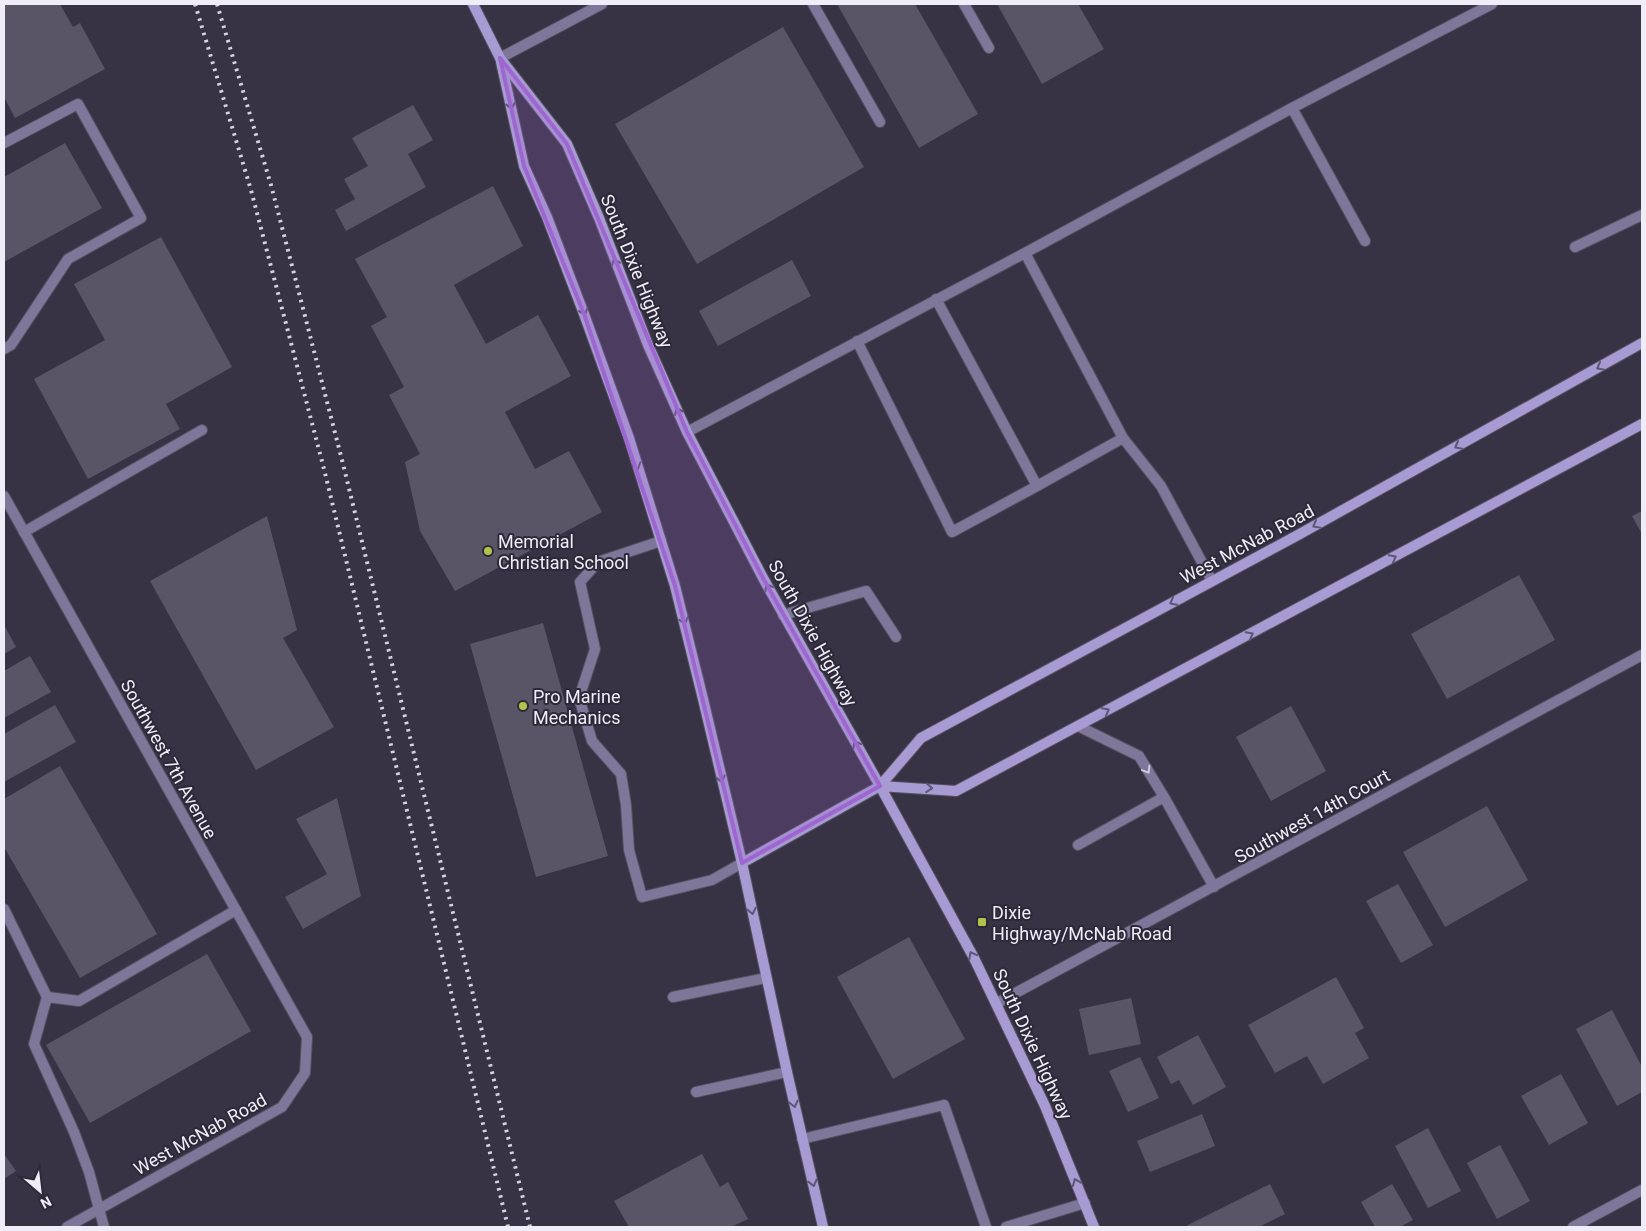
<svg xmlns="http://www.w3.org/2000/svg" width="1646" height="1231" viewBox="0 0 1646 1231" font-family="Roboto,sans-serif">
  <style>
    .building { fill: #595567 }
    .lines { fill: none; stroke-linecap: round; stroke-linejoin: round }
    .lane-casing { stroke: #545161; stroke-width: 12 }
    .street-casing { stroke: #545161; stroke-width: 12 }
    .secondary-casing { stroke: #545161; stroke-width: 12 }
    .lane { stroke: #7f779a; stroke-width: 10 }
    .street { stroke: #7f779a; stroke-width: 10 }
    .secondary { stroke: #a89ad2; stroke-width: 10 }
    .rail { stroke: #d5d3df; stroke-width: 4; stroke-dasharray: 2.5 5; stroke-linecap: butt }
    .oneway { stroke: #5e5676 }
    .oneway2 { stroke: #cdcadc }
    .marked { fill: #9e66d0; fill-opacity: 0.2; stroke: #9e66d0; stroke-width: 4; stroke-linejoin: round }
    .poi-dot { fill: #b4c24b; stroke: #2d2939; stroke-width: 2 }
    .labels { text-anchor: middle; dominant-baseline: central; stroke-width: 4; stroke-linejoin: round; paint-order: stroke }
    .street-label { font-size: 18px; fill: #efedf8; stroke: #2d2939 }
    .poi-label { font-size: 18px; fill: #efedf8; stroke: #2d2939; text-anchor: start }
  </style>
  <rect width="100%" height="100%" fill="#373344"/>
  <path class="building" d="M4,4H60L73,27L80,23L105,69L15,118L4,97Z
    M837,4H915L978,114L919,148Z
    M997,4H1078L1104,49L1042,84Z
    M783,27L864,167L697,264L615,124Z
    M413,105L433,140L408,154L426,187L346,231L335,210L355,199L344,179L368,166L352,138Z
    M65,143L102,208L4,262V177Z
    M493,186L523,246L454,285L486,344L538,315L571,376L505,412L535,469L569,451L602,512L455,591L420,531L405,462L420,454L389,395L404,387L371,326L387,317L355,259Z
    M161,237L232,367L166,404L180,429L88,479L34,379L105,340L74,284Z
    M792,260L811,296L718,346L699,311Z
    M1642,511V534L1632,516Z
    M267,516L297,630L283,638L334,727L256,770L150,581Z
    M1519,575L1555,640L1447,699L1411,634Z
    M543,623L608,856L536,877L470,644Z
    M4,625L16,647L4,654Z
    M30,656L51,692L4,718V671Z
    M55,705L76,742L4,782V734Z
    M1291,706L1326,771L1271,801L1236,737Z
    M60,766L157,934L80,978L4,847V799Z
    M337,798L361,896L303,929L285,897L327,874L296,819Z
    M1487,806L1528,880L1445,927L1403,852Z
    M1398,884L1433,945L1401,963L1366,901Z
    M909,937L965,1039L893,1079L837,977Z
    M207,954L251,1031L90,1123L46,1045Z
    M1336,977L1364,1028L1355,1033L1369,1058L1323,1084L1307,1056L1275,1073L1248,1025Z
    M1131,998L1141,1044L1089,1055L1079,1009Z
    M1612,1010L1642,1067V1092L1617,1106L1576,1029Z
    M1198,1035L1226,1087L1193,1105L1179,1080L1171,1084L1157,1057Z
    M1140,1057L1159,1098L1128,1112L1109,1071Z
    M1561,1074L1588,1123L1549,1145L1521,1096Z
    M1202,1114L1215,1146L1150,1172L1137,1141Z
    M1428,1128L1461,1191L1428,1208L1395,1146Z
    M1500,1145L1530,1201L1497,1219L1467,1163Z
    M4,1154L16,1171L4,1179Z
    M702,1154L720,1187L728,1182L748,1219L731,1227H629L614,1201Z
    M1270,1184L1285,1214L1259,1227H1184Z
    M1392,1184L1413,1220L1400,1227H1375L1361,1202Z"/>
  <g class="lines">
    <g class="lane-casing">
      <path id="lane" d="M813,4L880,122
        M964,4L989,48
        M500,58L602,4
        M1292,108L1365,241
        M4,143L78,104L141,218L68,259L11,345L4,349
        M1575,247L1642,215
        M1025,253L1123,438L1161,486L1212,581
        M936,299L1037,486
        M857,341L952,532L1037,486L1123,438
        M687,432L1025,253L1292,108L1492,4
        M24,532L202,430
        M661,541L598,562L580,582L595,649L579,698L592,741L621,774L626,805L629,850L642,897L712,880L742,863
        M783,615L866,591L896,637
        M1078,726L1139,756L1164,797
        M1078,845L1164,797L1214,887
        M4,909L47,997L34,1044L74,1132L89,1172L99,1209
        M47,997L79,1001L236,910
        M673,997L766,978
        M696,1092L787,1072
        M802,1139L944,1105L986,1227
        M1006,1227L1085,1203"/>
    </g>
    <g class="street-casing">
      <path id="street" d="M4,496L307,1037L305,1073L282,1107L67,1227
        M997,1003L1642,655
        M99,1209L104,1227
        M1573,1227L1642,1190"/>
    </g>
    <g class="secondary-casing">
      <path id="secondary" d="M473,4L500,58L567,144L599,218L648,345L687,432L763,578L880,786L974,958L1045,1106L1094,1227
        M501,62L524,166L547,217L584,314L629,438L675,586L703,699L742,863L787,1072L823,1227
        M880,786L956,791L1642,424
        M742,863L880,786L921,738L1298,535L1642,343"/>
    </g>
    <use href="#lane" class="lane"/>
    <use href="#street" class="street"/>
    <use href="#secondary" class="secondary"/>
    <path class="rail" d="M195,4L251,190L324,469L508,1227
      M217,4L271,185L297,285L343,464L530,1227"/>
  </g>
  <defs><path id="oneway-chevron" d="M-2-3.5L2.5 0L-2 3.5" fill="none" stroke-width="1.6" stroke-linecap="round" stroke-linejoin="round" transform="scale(1.25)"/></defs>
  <g class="oneway">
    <use href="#oneway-chevron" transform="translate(511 106) rotate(78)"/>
    <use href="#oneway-chevron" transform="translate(615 262) rotate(-111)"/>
    <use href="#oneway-chevron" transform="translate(584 312) rotate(70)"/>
    <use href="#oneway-chevron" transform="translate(1600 367) rotate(151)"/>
    <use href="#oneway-chevron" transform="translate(678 411) rotate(-114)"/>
    <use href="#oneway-chevron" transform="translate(1458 446) rotate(151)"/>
    <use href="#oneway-chevron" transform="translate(637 466) rotate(72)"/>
    <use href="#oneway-chevron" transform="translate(1316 525) rotate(151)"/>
    <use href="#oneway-chevron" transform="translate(1393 558) rotate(-28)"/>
    <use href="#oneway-chevron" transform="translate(768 587) rotate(-119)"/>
    <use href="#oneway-chevron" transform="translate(1173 602) rotate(152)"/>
    <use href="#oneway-chevron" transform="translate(684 621) rotate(75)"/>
    <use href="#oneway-chevron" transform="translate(1250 635) rotate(-28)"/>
    <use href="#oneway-chevron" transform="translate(1106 711) rotate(-28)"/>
    <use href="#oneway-chevron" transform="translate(856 744) rotate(-119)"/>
    <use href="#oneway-chevron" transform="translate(721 779) rotate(76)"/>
    <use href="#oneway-chevron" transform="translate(929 788) rotate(4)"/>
    <use href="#oneway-chevron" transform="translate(752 911) rotate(78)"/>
    <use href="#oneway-chevron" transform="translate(972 955) rotate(-118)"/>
    <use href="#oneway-chevron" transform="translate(794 1104) rotate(77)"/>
    <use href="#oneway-chevron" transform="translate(1076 1182) rotate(-112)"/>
    <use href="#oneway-chevron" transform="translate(813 1183) rotate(76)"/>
  </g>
  <use class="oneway2" href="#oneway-chevron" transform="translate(1147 770) rotate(59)"/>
  <path class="marked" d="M500,58L567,144L687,432L763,578L880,786L742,863L675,586L584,314L524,166Z"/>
  <g class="poi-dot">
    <circle cx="488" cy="551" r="5"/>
    <circle cx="523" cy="706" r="5"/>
    <rect x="977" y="917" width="10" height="10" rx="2.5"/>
  </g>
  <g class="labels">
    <g class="street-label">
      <text transform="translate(637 271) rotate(68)">South Dixie Highway</text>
      <text transform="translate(1247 544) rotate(-28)">West McNab Road</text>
      <text transform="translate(813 633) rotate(61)">South Dixie Highway</text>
      <text transform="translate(169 759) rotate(61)">Southwest 7th Avenue</text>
      <text transform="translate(1312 816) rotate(-29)">Southwest 14th Court</text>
      <text transform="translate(1033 1044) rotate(65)">South Dixie Highway</text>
      <text transform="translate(200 1134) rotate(-29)">West McNab Road</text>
    </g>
    <g class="poi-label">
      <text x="498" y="541">Memorial<tspan x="498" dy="21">Christian School</tspan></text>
      <text x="533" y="696">Pro Marine<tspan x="533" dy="21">Mechanics</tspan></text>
      <text x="992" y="912">Dixie<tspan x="992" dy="21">Highway/McNab Road</tspan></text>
    </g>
  </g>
  <rect width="1646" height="1231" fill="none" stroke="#efedf8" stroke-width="10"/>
  <g transform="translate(40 1191) rotate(152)" stroke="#2d2939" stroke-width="4" paint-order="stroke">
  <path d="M0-4L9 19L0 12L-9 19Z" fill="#efedf8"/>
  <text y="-8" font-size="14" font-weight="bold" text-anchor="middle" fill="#efedf8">N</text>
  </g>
</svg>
